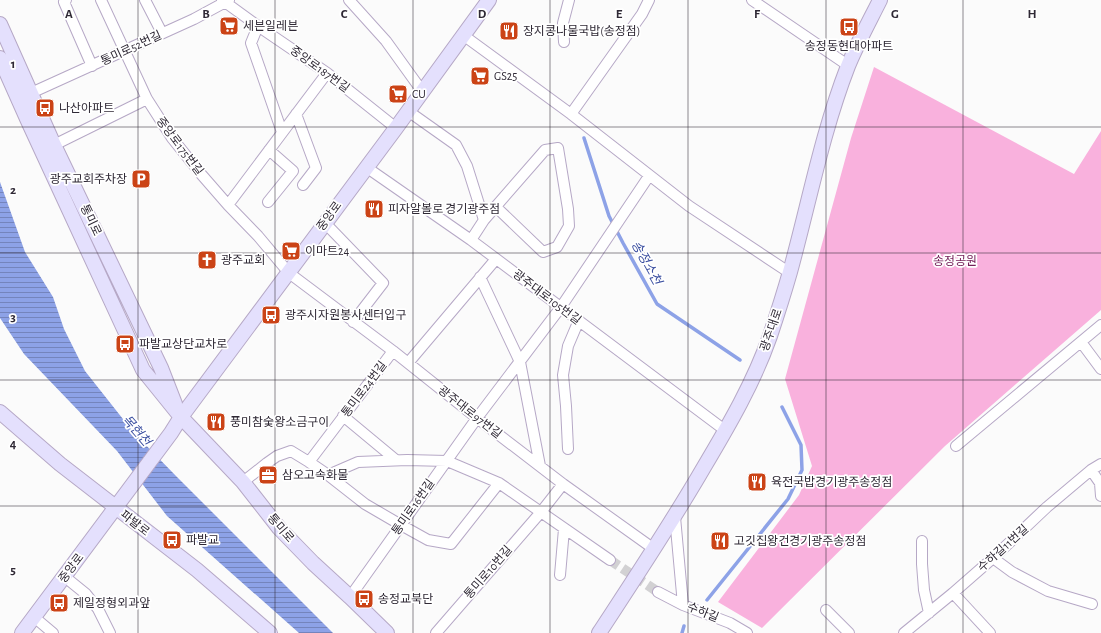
<svg xmlns="http://www.w3.org/2000/svg" width="1101" height="633" viewBox="0 0 1101 633" font-family="'Alegreya Sans','Noto Sans KR',sans-serif">
  <style>
    .green { fill: #f9b1dd }
    .water { fill: url(#water-rules) }
    .lines { fill: none; stroke-linecap: round; stroke-linejoin: round }
    .stream { stroke: #8da2e7; stroke-width: 3.5 }
    .street-tunnel { stroke: #d2d1d3; stroke-width: 10; stroke-dasharray: 10 5; stroke-linecap: butt }
    .street-casing { stroke: #b6a8c6; stroke-width: 12 }
    .secondary-casing { stroke: #b6a8c6; stroke-width: 16 }
    .street { stroke: #fff; stroke-width: 10 }
    .secondary { stroke: #e4e0fd; stroke-width: 14 }
    .grid { fill: none; stroke: #2f2935; stroke-width: 1; stroke-opacity: 0.55 }
    .labels { text-anchor: middle; dominant-baseline: central; stroke-width: 3.5; stroke-linejoin: round; paint-order: stroke }
    .poi-label { font-size: 12px; fill: #2f2935; stroke: #fff; text-anchor: start }
    .street-label { font-size: 12px; fill: #2f2935; stroke: #fff }
    .park-label { font-size: 12px; fill: #75225b; stroke: #fff }
    .water-label { font-size: 13px; font-style: italic; fill: #3b4fa0; stroke: #fff }
    .grid-label { font-size: 13px; text-anchor: middle; font-weight: bold; fill: #2f2935; stroke: #fff; stroke-width: 3.5; stroke-linejoin: round; paint-order: stroke }
  </style>
  <defs>
    <pattern id="water-rules" width="6" height="5" patternUnits="userSpaceOnUse"><rect width="6" height="5" fill="#8da2e7"/><path d="M0 2.5h6" fill="none" stroke="#7484bc"/></pattern>
  </defs>
  <rect width="100%" height="100%" fill="#fbfbfb"/>
  <path class="green" d="M874,67L1074,174L1101,131V310L945,446L762,628L718,602L799,495L812,466L785,379L851,138Z"/>
  <path class="water" d="M0,182L25,252L53,297L64,329L85,371L134,433L176,476L333,633H299L167,516L117,451L24,354L0,318Z"/>
  <g class="lines">
    <path class="stream" d="M584,138L609,216L623,243L657,304L740,360
      M707,600L788,499L802,470L801,445L782,407
      M682,633L684,626"/>
    <path class="street-tunnel" d="M610,560L658,592"/>
    <g class="street-casing">
      <path id="street" d="M66,0L64,2L92,66
        M101,0L147,99L172,138L201,174L228,205L258,236L289,273L393,351L477,418L563,484L654,549
        M145,0L162,33
        M222,0L258,26L327,73L396,128
        M349,0L386,41L422,91
        M752,0L849,66
        M258,26L251,43L282,132
        M463,35L571,114L689,206L790,273
        M564,42L563,23L569,0
        M31,93L194,19L229,0
        M408,111L456,145L467,166L484,220
        M296,114L316,168L303,185
        M571,114L642,14L649,0
        M54,145L147,99
        M366,167L471,240L726,431
        M268,202L293,171L269,150
        M228,205L327,73
        M325,223L383,283L353,322
        M471,240L484,220L545,150L558,148L568,209L569,226L557,247L543,252L496,207
        M480,277L520,362L540,466
        M1081,342L1101,369
        M408,363L496,259
        M343,416L396,460
        M956,446L1101,325
        M568,449L566,406L563,375L568,346L579,320
        M309,462L328,475L358,462L407,460L447,461L499,483L610,560
        M1091,470L1100,483L1101,496
        M328,475L365,504L401,525L428,540L451,544L499,483
        M243,482L267,463L277,456L291,451L309,462L393,351
        M675,517L683,605
        M922,541V564L924,590L929,613
        M993,558L1012,572L1048,591L1092,604
        M560,575L564,529
        M65,577L86,594L98,609L110,633
        M658,592L683,605L730,623L747,633
        M953,593L990,633
        M350,597L477,418L561,307L649,176
        M826,610L849,633
        M34,617L53,633
        M436,633L541,512L563,484
        M904,633L953,593L993,558L1047,507L1091,470L1101,464"/>
    </g>
    <g class="secondary-casing">
      <path id="secondary" d="M0,24L54,145L161,368L175,404
        M0,58L28,121L143,370L181,417L243,482L279,528L313,563L350,597L387,633
        M0,412L60,464L197,570L270,633
        M22,633L171,433L181,417L396,128L489,0
        M599,633C635,578 671,524 704,467C729,425 754,382 770,336C777,315 784,293 790,272C809,203 822,133 848,66C857,44 869,22 880,0"/>
    </g>
    <use href="#street" class="street"/>
    <use href="#secondary" class="secondary"/>
  </g>
  <path class="grid" d="M138,0V633M275,0V633M413,0V633M550,0V633M688,0V633M826,0V633M963,0V633M0,127H1101M0,253H1101M0,380H1101M0,506H1101"/>
  <defs>
    <g id="supermarket-square" transform="scale(1)"><rect x="-9" y="-9" width="18" height="18" rx="4" fill="#cb4316" stroke="#fff"/><path d="M-6-5.5h2.5l.6 2H6L4.5 2H-2.5L-4.4-4H-6ZM-1.5 3.2a1.3 1.3 0 1 0 .1 0ZM3 3.2a1.3 1.3 0 1 0 .1 0Z" fill="#fff"/></g>
    <g id="bus-square" transform="scale(1)"><rect x="-9" y="-9" width="18" height="18" rx="4" fill="#cb4316" stroke="#fff"/><path d="M-5-6H5V4H4V6H2V4H-2V6H-4V4H-5ZM-3.5-4V0h7V-4ZM-3.5 1.2v1.5H-2V1.2ZM2 1.2v1.5H3.5V1.2Z" fill="#fff"/></g>
    <g id="restaurant-square" transform="scale(1)"><rect x="-9" y="-9" width="18" height="18" rx="4" fill="#cb4316" stroke="#fff"/><path d="M-5-6h1v4h1v-4h1v4h1v-4h1v5L-1.5 .5V6h-2V.5L-5-1ZM5-6V6H3V1.5H1.5Q1.5-4 5-6Z" fill="#fff"/></g>
    <g id="parking-square" transform="scale(1)"><rect x="-9" y="-9" width="18" height="18" rx="4" fill="#cb4316" stroke="#fff"/><path d="M-3.5-5.5H1a3.5 3.5 0 0 1 0 7H-1V5.5H-3.5ZM-1-3.4V-.6H.8a1.4 1.4 0 0 0 0-2.8Z" fill="#fff"/></g>
    <g id="church-square" transform="scale(1)"><rect x="-9" y="-9" width="18" height="18" rx="4" fill="#cb4316" stroke="#fff"/><path d="M-1.2-6h2.4v3.5h3.3v2.4h-3.3V6h-2.4V-.1h-3.3v-2.4h3.3Z" fill="#fff"/></g>
    <g id="office-square" transform="scale(1)"><rect x="-9" y="-9" width="18" height="18" rx="4" fill="#cb4316" stroke="#fff"/><path d="M-6-3h4V-5.5h4V-3h4V5H-6ZM-1-4.5V-3h2v-1.5ZM-6 0V1H6V0Z" fill="#fff"/></g>
  </defs>
  <g fill-rule="evenodd">
    <use href="#supermarket-square" x="229" y="26"/>
    <use href="#bus-square" x="849" y="27"/>
    <use href="#restaurant-square" x="509" y="31"/>
    <use href="#supermarket-square" x="480" y="76"/>
    <use href="#supermarket-square" x="398" y="94"/>
    <use href="#bus-square" x="45" y="108"/>
    <use href="#parking-square" x="141" y="179"/>
    <use href="#restaurant-square" x="374" y="209"/>
    <use href="#supermarket-square" x="291" y="251"/>
    <use href="#church-square" x="207" y="260"/>
    <use href="#bus-square" x="271" y="315"/>
    <use href="#bus-square" x="125" y="344"/>
    <use href="#restaurant-square" x="216" y="422"/>
    <use href="#office-square" x="268" y="475"/>
    <use href="#restaurant-square" x="757" y="482"/>
    <use href="#bus-square" x="172" y="540"/>
    <use href="#restaurant-square" x="720" y="541"/>
    <use href="#bus-square" x="364" y="599"/>
    <use href="#bus-square" x="59" y="603"/>
  </g>
  <g class="labels">
    <g class="poi-label">
      <text x="243" y="26">세븐일레븐</text>
      <text x="523" y="31">장지콩나물국밥(송정점)</text>
      <text x="849" y="46" text-anchor="middle">송정동현대아파트</text>
      <text x="494" y="76">GS25</text>
      <text x="412" y="94">CU</text>
      <text x="59" y="108">나산아파트</text>
      <text x="127" y="179" text-anchor="end">광주교회주차장</text>
      <text x="388" y="209">피자알볼로 경기광주점</text>
      <text x="305" y="251">이마트24</text>
      <text x="221" y="260">광주교회</text>
      <text x="285" y="315">광주시자원봉사센터입구</text>
      <text x="139" y="344">파발교상단교차로</text>
      <text x="230" y="422">풍미참숯왕소금구이</text>
      <text x="282" y="475">삼오고속화물</text>
      <text x="771" y="482">육전국밥경기광주송정점</text>
      <text x="186" y="540">파발교</text>
      <text x="734" y="541">고깃집왕건경기광주송정점</text>
      <text x="378" y="599">송정교북단</text>
      <text x="73" y="603">제일정형외과앞</text>
    </g>
    <g class="street-label">
      <text transform="translate(131 48) rotate(-25)">통미로52번길</text>
      <text transform="translate(320 69) rotate(36)">중앙로187번길</text>
      <text transform="translate(180 146) rotate(53)">중앙로175번길</text>
      <text transform="translate(329 216) rotate(-54)">중앙로</text>
      <text transform="translate(91 220) rotate(64)">통미로</text>
      <text transform="translate(547 297) rotate(37)">광주대로105번길</text>
      <text transform="translate(771 330) rotate(-71)">광주대로</text>
      <text transform="translate(364 389) rotate(-53)">통미로24번길</text>
      <text transform="translate(470 412) rotate(38)">광주대로97번길</text>
      <text transform="translate(413 507) rotate(-55)">통미로16번길</text>
      <text transform="translate(135 523) rotate(38)">파발로</text>
      <text transform="translate(281 528) rotate(49)">통미로</text>
      <text transform="translate(1003 548) rotate(-42)">수하길11번길</text>
      <text transform="translate(71 568) rotate(-53)">중앙로</text>
      <text transform="translate(488 572) rotate(-49)">통미로10번길</text>
      <text transform="translate(703 612) rotate(22)">수하길</text>
    </g>
    <g class="park-label">
      <text x="955" y="261">송정공원</text>
    </g>
    <g class="water-label">
      <text transform="translate(646 263) rotate(61)">송정소천</text>
      <text transform="translate(136 431) rotate(49)">목현천</text>
    </g>
  </g>
  <g class="grid-label">
    <text x="69" y="18">A</text>
    <text x="206" y="18">B</text>
    <text x="344" y="18">C</text>
    <text x="482" y="18">D</text>
    <text x="619" y="18">E</text>
    <text x="757" y="18">F</text>
    <text x="895" y="18">G</text>
    <text x="1032" y="18">H</text>
    <text x="13" y="68">1</text>
    <text x="13" y="194">2</text>
    <text x="13" y="321">3</text>
    <text x="13" y="448">4</text>
    <text x="13" y="574">5</text>
  </g>
</svg>
